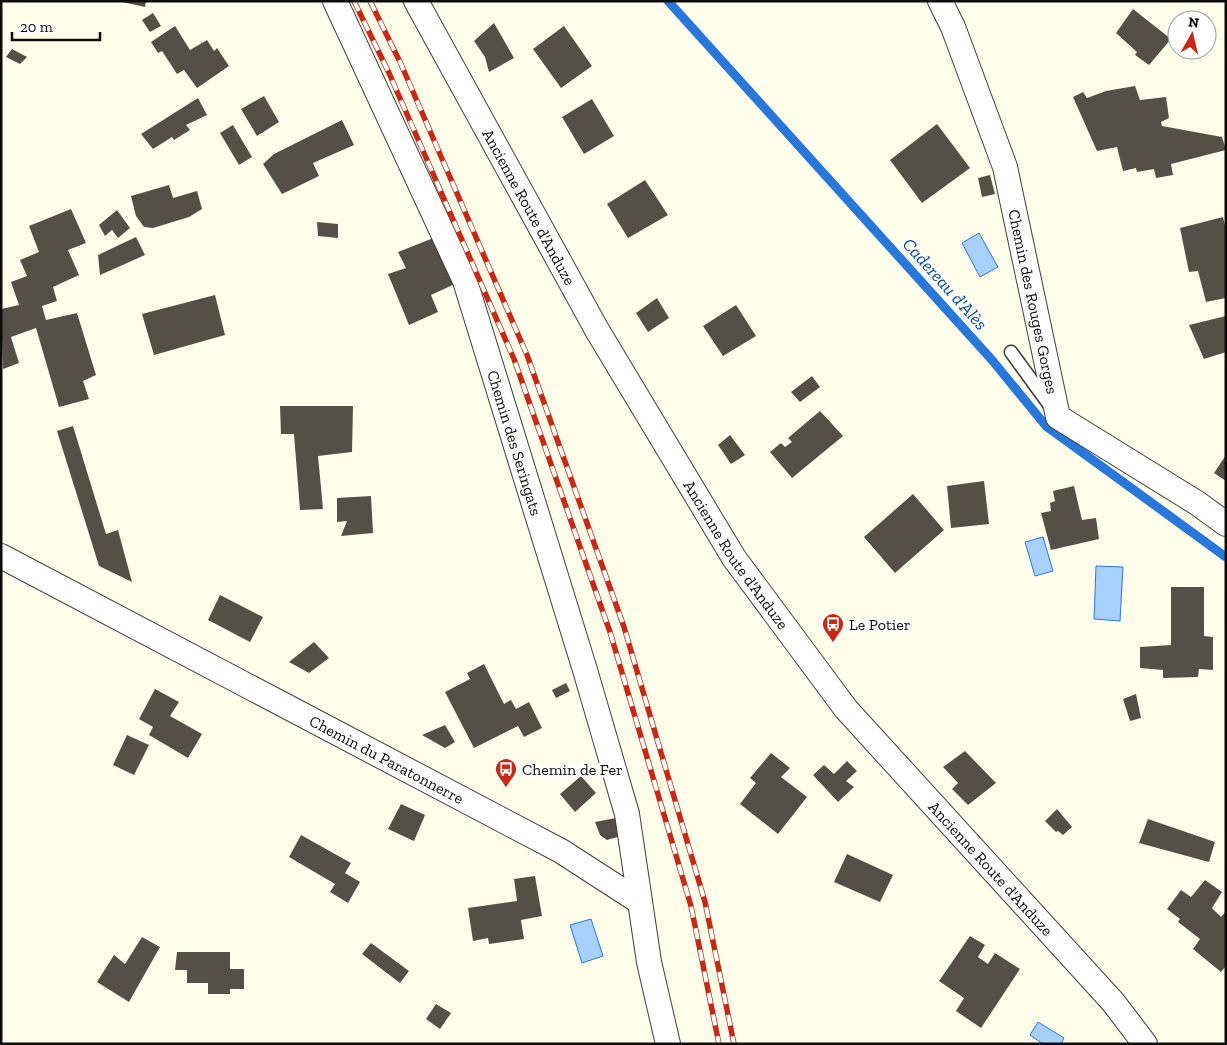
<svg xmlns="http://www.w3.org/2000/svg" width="1227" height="1045" viewBox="0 0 1227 1045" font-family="'Zilla Slab',serif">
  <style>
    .water { fill: #a8d0fd; stroke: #2878dc }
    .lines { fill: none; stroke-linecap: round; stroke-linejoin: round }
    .stream { stroke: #2878dc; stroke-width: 9 }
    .building { fill: #554f47 }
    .lane-casing { stroke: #3f3f3f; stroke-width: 15 }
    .street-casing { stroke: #3f3f3f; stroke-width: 26 }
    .lane { stroke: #fff; stroke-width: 12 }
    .street { stroke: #fff; stroke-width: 24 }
    .rail-casing { stroke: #ca2815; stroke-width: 5.5 }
    .rail { stroke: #fff; stroke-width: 4; stroke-dasharray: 11; stroke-linecap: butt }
    .labels { text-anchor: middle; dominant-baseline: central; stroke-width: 5; stroke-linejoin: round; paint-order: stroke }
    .street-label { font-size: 16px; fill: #0c0c0c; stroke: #fff }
    .poi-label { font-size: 16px; fill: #0c0c0c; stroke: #fff; text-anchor: start }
    .water-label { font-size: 18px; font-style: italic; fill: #084baa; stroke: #fff }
  </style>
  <rect width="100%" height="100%" fill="#fffeea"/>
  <path class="water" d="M979,233L998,267L980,277L962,243Z
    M1043,537L1053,571L1035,576L1025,542Z
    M1096,566L1123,567L1120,621L1094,619Z
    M591,919L603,956L582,963L570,925Z
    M1038,1022L1064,1038L1061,1044H1043L1030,1035Z"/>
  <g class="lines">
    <path class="stream" d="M668,1L992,360L1046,426L1226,557"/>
  </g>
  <path class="building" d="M118,1H146L145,7Z
    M1133,9L1171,39L1149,65L1135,55L1137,52L1116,33Z
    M153,13L161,26L150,32L142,20Z
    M494,23L514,58L489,72L485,57L474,41Z
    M175,26L190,50L207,40L214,51L217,48L229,66L197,88L184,70L177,74L162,51L158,53L151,42Z
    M564,26L592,66L561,88L533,49Z
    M12,49L27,57L20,64L6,57Z
    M1135,86L1140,100L1166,97L1169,118L1161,122L1162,126L1222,137L1226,150L1171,164L1173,175L1156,178L1154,169L1137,172L1136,168L1123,171L1117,147L1097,151L1073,97L1083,92L1087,98L1106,91Z
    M264,96L279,122L257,136L241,109Z
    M198,98L207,115L186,125L190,130L174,140L172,137L153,149L141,134Z
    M592,99L614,136L584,154L562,117Z
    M342,120L354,145L313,163L319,176L282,194L263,164L274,154Z
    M937,124L970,168L922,203L890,160Z
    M233,125L252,157L239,165L220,133Z
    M990,175L995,194L982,197L978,178Z
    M645,180L668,215L628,238L607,204Z
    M169,185L173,198L197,191L202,209L189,217L153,228L144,227L136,216L131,196Z
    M71,209L86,243L68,250L79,275L53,287L57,301L42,306L46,320L77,313L96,375L83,381L89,399L59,407L36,328L11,337L19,363L3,369L1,309L19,305L11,282L27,276L20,260L39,252L29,226Z
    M117,210L130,228L118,238L112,230L105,236L99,225Z
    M1223,217L1226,230V298L1206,302L1198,271L1189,272L1180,228Z
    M317,222L338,224V238L318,236Z
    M136,237L145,255L100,275L98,255Z
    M436,237L457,283L431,295L438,312L409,325L388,274L406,268L398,252Z
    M215,295L225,335L154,355L142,314Z
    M657,298L669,318L648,332L636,313Z
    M736,305L756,336L723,356L703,326Z
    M1226,316V352L1204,359L1189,325Z
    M812,376L820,387L800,402L791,392Z
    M280,406H353L352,452L318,456L323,509L300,510L294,434H281Z
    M820,411L843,436L792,478L770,452L781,443L785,447L792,442L788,438Z
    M73,426L106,534L118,530L132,582L99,566L57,431Z
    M730,435L745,455L731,464L718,445Z
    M1226,455V481L1214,473Z
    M984,481L989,524L951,528L947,486Z
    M1074,486L1082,520L1096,518L1099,539L1051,550L1041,513L1051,511L1050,503L1055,501L1053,491Z
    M913,494L944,530L895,573L864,537Z
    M371,496L373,533L341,536L347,521L337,522V498Z
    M1171,587H1204V636L1213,637V670L1199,669L1198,677L1163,678V670L1140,668V647L1171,645Z
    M220,595L263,617L250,642L208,620Z
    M314,642L329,658L309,673L289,662Z
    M484,664L504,704L511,700L516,709L529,702L542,728L524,737L518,726L474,748L445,692L470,679L467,673Z
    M566,683L570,691L556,698L552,690Z
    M155,689L179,702L170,716L202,734L188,758L149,735L153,727L139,719Z
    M1136,694L1141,718L1130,721L1123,699Z
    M445,725L455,742L445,748L422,735Z
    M127,735L149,745L134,775L113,765Z
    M965,751L996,783L968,805L952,789L958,783L943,767Z
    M771,753L790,768L781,777L807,797L778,834L740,804L756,783L750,778Z
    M847,761L857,771L846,781L854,787L838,802L813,775L824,765L834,774Z
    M581,776L596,793L575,812L560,794Z
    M401,804L425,815L414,841L388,829Z
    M1057,809L1072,827L1063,835L1058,831L1056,832L1045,821Z
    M616,818L621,836L607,840L600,835L595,822Z
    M1148,819L1215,842L1209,862L1139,843Z
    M301,835L351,863L345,873L360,882L348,903L330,892L335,884L289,857Z
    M847,854L893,875L880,902L834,882Z
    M535,876L542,916L521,920L524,939L489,944L488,938L473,941L468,908L517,901L514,879Z
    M1205,880L1222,892L1212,908L1221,917L1226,911V966L1221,972L1193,949L1200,939L1178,922L1180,919L1167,909L1181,890L1191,897Z
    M970,936L985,945L978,957L988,964L995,953L1020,969L981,1028L956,1011L964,998L939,981Z
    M142,937L160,947L129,1002L97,982L114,955L125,964Z
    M371,943L409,971L400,983L362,954Z
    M177,952H230V969H244V989H230V994H208V983H187V970H175Z
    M436,1004L451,1013L440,1029L426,1019Z"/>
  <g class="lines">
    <g class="lane-casing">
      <path id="lane" d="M1011,352L1051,407"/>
    </g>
    <g class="street-casing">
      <g id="street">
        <path id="s1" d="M335,1L465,281L585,670L627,814L649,962L668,1044"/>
        <path id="s2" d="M416,1L597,330L734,558L846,709L1113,1002L1145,1044"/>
        <path id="s3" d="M940,1L953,27L1005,167L1058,417L1197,503L1226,524"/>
        <path id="s4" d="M1,556L561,851L640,902"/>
      </g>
    </g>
    <use href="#lane" class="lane"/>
    <use href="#street" class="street"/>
    <g class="rail-casing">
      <path id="rail" d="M354,1L389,73L514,359L610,632L691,906L719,1044
        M370,1L401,64L527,355L624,627L705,902L734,1044"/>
    </g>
    <use href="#rail" class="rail"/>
  </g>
  <defs>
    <g id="bus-pin" transform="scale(1.125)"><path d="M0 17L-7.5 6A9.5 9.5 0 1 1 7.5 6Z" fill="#ca2815" stroke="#fff"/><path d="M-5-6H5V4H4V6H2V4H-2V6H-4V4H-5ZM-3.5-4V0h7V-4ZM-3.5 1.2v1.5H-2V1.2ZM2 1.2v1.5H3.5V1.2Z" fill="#fff"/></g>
  </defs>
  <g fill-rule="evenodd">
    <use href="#bus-pin" x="833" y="624"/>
    <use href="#bus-pin" x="506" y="769"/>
  </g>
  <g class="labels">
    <g class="street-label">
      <text stroke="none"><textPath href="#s2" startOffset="235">Ancienne Route d'Anduze</textPath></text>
      <text stroke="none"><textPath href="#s3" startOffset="316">Chemin des Rouges Gorges</textPath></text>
      <text stroke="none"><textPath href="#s1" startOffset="478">Chemin des Seringats</textPath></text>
      <text stroke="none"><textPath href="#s2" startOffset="640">Ancienne Route d'Anduze</textPath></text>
      <text stroke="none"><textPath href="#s4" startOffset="436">Chemin du Paratonnerre</textPath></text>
      <text stroke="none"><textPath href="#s2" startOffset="1045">Ancienne Route d'Anduze</textPath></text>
    </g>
    <g class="poi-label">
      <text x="849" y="624">Le Potier</text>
      <text x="522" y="769">Chemin de Fer</text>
    </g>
    <g class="water-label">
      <text transform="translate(945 284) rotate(48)">Cadereau d'Alès</text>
    </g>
  </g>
  <rect width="1227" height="1045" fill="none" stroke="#0c0c0c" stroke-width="5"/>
  <g transform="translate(1192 35) rotate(8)"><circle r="24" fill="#ffffff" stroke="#9e9e9e"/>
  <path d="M0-4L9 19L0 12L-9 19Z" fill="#ca2815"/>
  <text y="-8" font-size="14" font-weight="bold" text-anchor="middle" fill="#0c0c0c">N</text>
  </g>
  <path d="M12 32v8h88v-8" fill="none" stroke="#0c0c0c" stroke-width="2.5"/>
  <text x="20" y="32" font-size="15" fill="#0c0c0c" stroke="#ffffff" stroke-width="4" paint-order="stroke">20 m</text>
</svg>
